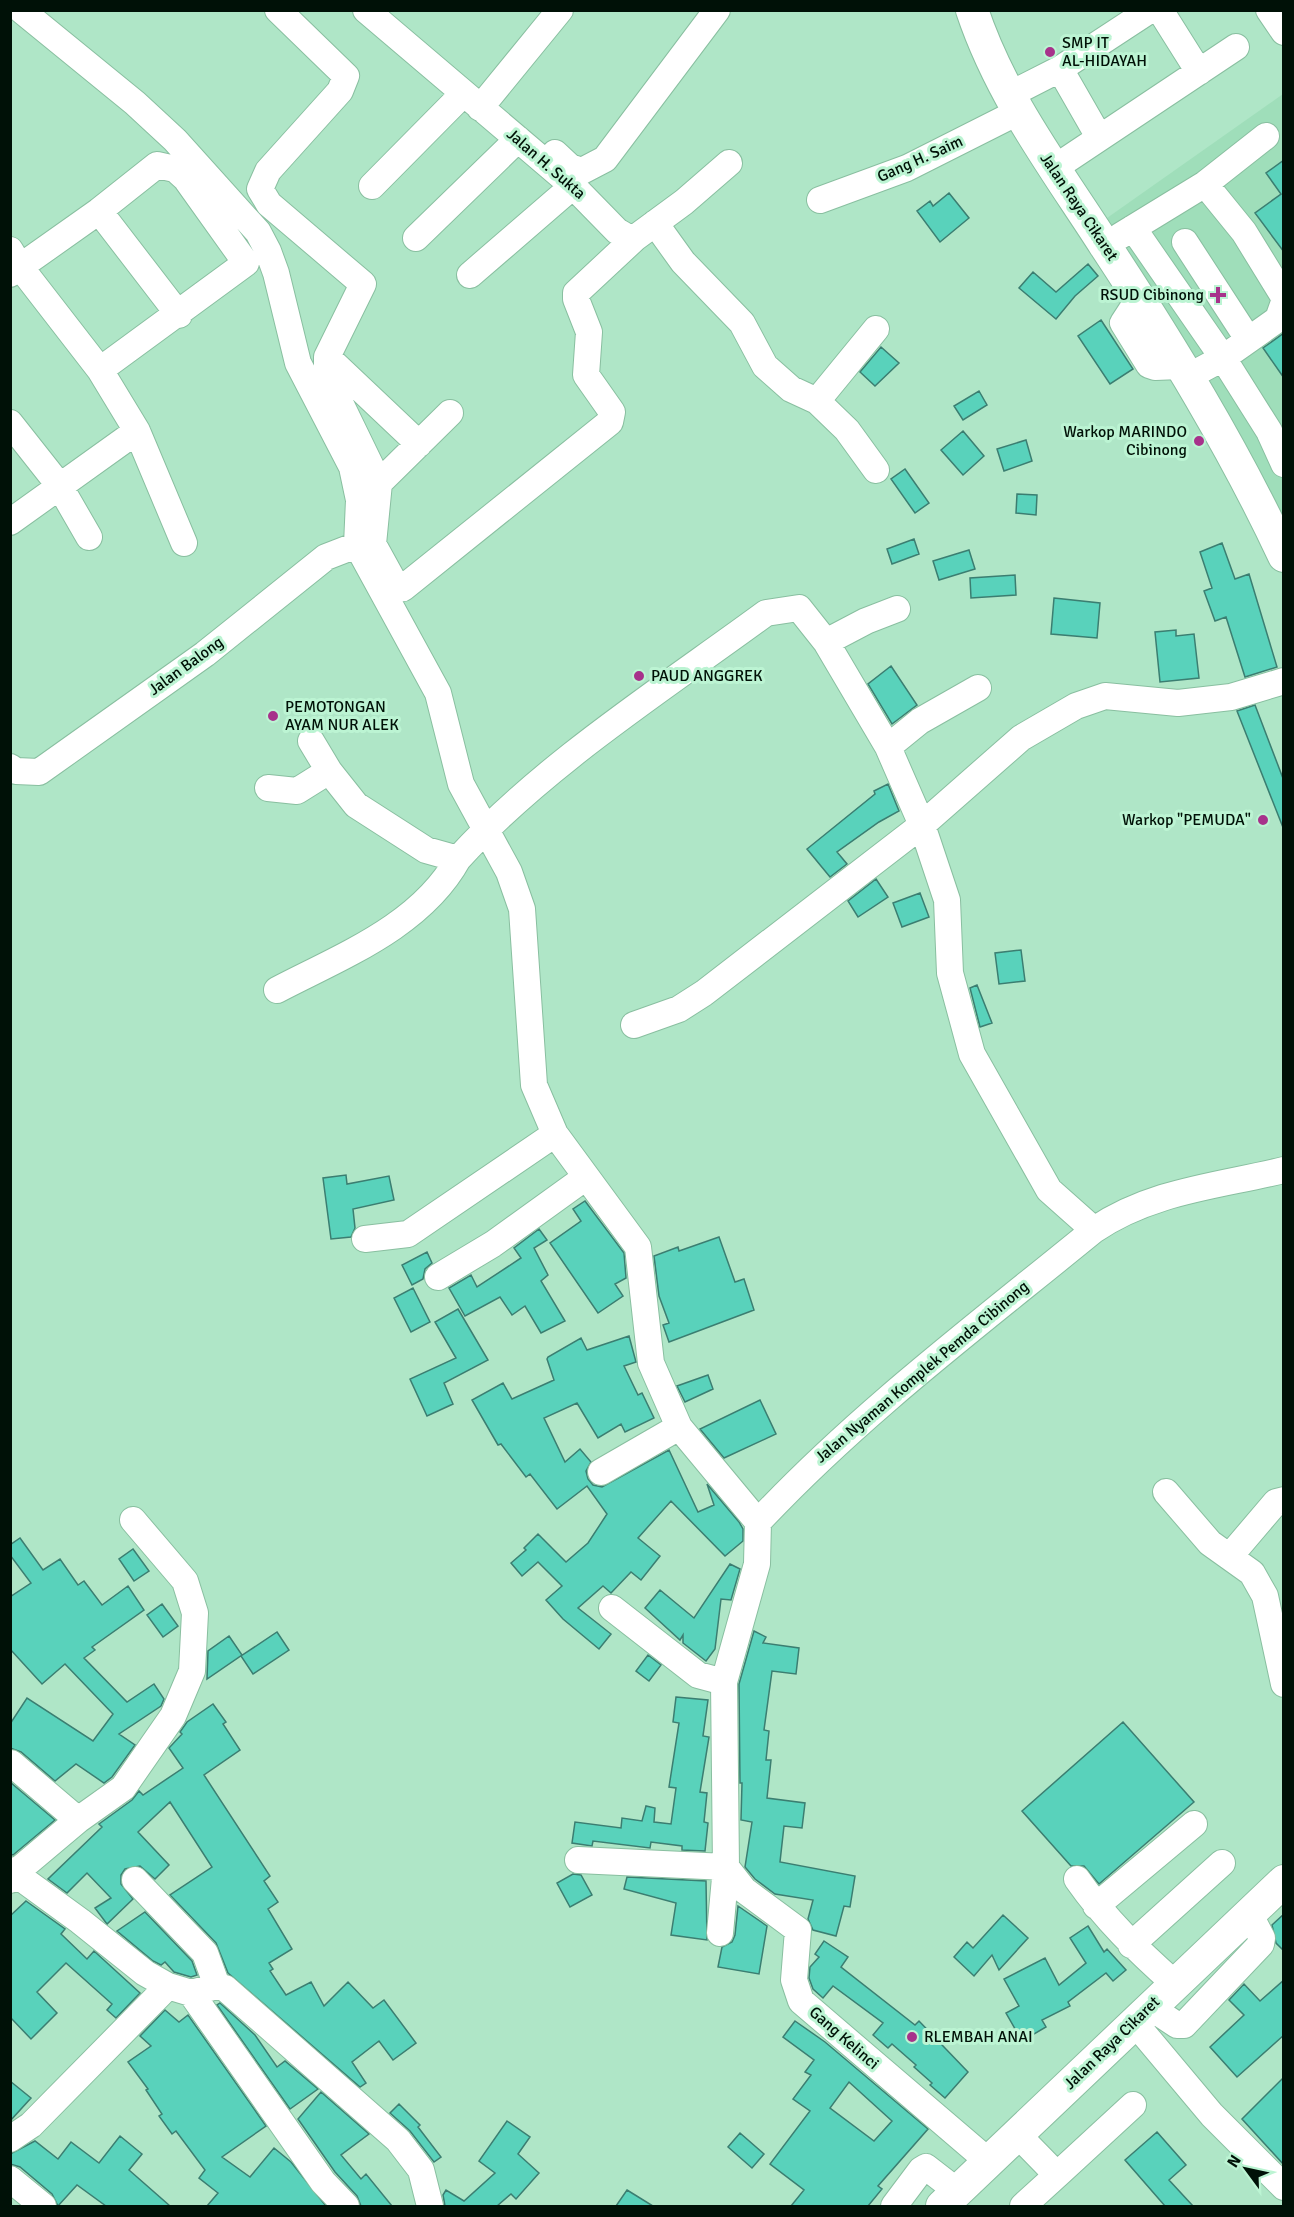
<svg xmlns="http://www.w3.org/2000/svg" width="1294" height="2217" viewBox="0 0 1294 2217" font-family="Signika,sans-serif">
  <style>
    .built { fill: #9fdeba }
    .building { fill: #59d2bb; stroke: #3b7e71; stroke-width: 1.5; fill-rule: evenodd }
    .lines { fill: none; stroke-linecap: round; stroke-linejoin: round }
    .minor-casing { stroke: #89bfa0; stroke-width: 28 }
    .major-casing { stroke: #89bfa0; stroke-width: 34 }
    .minor { stroke: #fff; stroke-width: 26 }
    .major { stroke: #fff; stroke-width: 32 }
    .poi-dot { fill: #a7328b; stroke: #bcf4d3; stroke-width: 2 }
    .labels { text-anchor: middle; dominant-baseline: central; stroke-width: 6; stroke-linejoin: round; paint-order: stroke }
    .poi-label { font-size: 16px; fill: #001107; stroke: #bcf4d3; text-anchor: start }
    .street-label { font-size: 16px; fill: #001107; stroke: #bcf4d3 }
  </style>
  <rect width="100%" height="100%" fill="#afe6c7"/>
  <path class="built" d="M1283,94V520L1107,218Z"/>
  <path class="building" d="M1284,160V252L1255,213L1281,194L1266,173Z
    M949,193L969,218L940,242L917,211L930,201L933,206Z
    M1088,264L1098,276L1075,296L1056,319L1019,288L1033,272L1056,292Z
    M1101,320L1133,369L1110,384L1078,336Z
    M1284,333V378L1263,348Z
    M881,347L899,363L875,386L860,372Z
    M979,391L987,405L963,420L954,406Z
    M963,431L984,456L963,475L941,450Z
    M1026,440L1032,461L1004,471L997,449Z
    M905,469L929,503L915,513L891,479Z
    M1017,494L1037,495L1036,515L1016,513Z
    M914,539L919,554L892,564L887,549Z
    M1222,543L1235,579L1249,574L1277,667L1245,677L1226,617L1215,621L1204,591L1212,588L1200,552Z
    M969,550L975,569L939,580L933,561Z
    M1015,575L1016,595L971,598L970,578Z
    M1054,598L1100,603L1097,638L1051,634Z
    M1176,630V636L1194,634L1199,678L1160,682L1155,632Z
    M891,666L917,705L892,724L868,684Z
    M1255,705L1284,781V830L1237,711Z
    M888,784L899,811L879,822L837,852L847,864L830,877L807,849L875,794L874,791Z
    M876,879L888,897L858,917L848,901Z
    M920,893L929,917L902,927L893,903Z
    M1021,950L1025,981L999,984L995,953Z
    M977,985L992,1023L980,1027L970,988Z
    M346,1175L347,1184L389,1176L394,1200L353,1209L355,1228L351,1237L331,1239L323,1178Z
    M585,1201L624,1253L626,1278L615,1284L623,1296L598,1313L550,1243L581,1221L573,1209Z
    M539,1229L547,1240L534,1248L548,1275L541,1281L565,1321L541,1333L525,1306L512,1315L500,1297L465,1316L449,1288L471,1275L477,1287L521,1258L514,1248Z
    M719,1237L735,1282L744,1279L754,1310L669,1342L663,1325L669,1323L659,1296L654,1256L678,1247L679,1251Z
    M427,1252L432,1263L425,1269L423,1279L412,1285L402,1265Z
    M413,1288L430,1322L411,1332L394,1298Z
    M458,1309L488,1360L444,1383L453,1404L427,1416L410,1379L456,1358L435,1322Z
    M629,1336L636,1362L624,1366L638,1395L642,1393L654,1418L625,1432L621,1424L598,1438L577,1403L544,1418L565,1462L580,1449L591,1462L586,1471L588,1479L593,1485L602,1487L669,1450L698,1512L714,1505L707,1484L739,1522L743,1529V1541L725,1556L671,1501L638,1538L660,1556L641,1580L631,1572L611,1593L603,1586L578,1608L611,1634L599,1649L563,1619L546,1600L562,1586L538,1562L522,1576L511,1563L526,1550L524,1548L538,1534L566,1562L588,1543L607,1514L587,1486L557,1509L530,1474L526,1477L501,1444L498,1445L472,1400L503,1383L512,1399L554,1380L547,1359L548,1357L581,1338L587,1350Z
    M708,1375L713,1389L685,1402L677,1386Z
    M760,1400L776,1434L724,1458L700,1429Z
    M20,1538L43,1570L60,1559L78,1585L84,1581L102,1605L128,1586L144,1610L92,1647L95,1650L84,1658L127,1702L154,1684L164,1699L161,1706L119,1734L135,1745L112,1777L104,1783L76,1764L55,1781L21,1752L10,1748V1724L27,1698L93,1741L113,1714L65,1664L42,1684L10,1649V1597L31,1583L10,1555V1545Z
    M133,1549L149,1571L134,1581L119,1559Z
    M730,1564L740,1569L731,1600L721,1599L715,1649L706,1661L683,1643V1635L680,1640L645,1608L660,1590L694,1618Z
    M162,1604L178,1626L163,1637L147,1615Z
    M754,1631L766,1637L763,1643L799,1648L796,1674L772,1671L764,1730L769,1731L766,1760H771L767,1798L805,1803L802,1828L784,1826L780,1862L855,1876L850,1907L844,1906L836,1936L813,1930L808,1919L813,1900L775,1894L755,1879L745,1867L752,1822L741,1820L742,1783H740L739,1684Z
    M277,1632L289,1650L253,1674L241,1656Z
    M229,1636L242,1655L207,1679L208,1651Z
    M648,1655L661,1665L649,1681L636,1671Z
    M676,1697L708,1700L703,1736L709,1737L700,1792L707,1793L704,1822L708,1823L705,1851L682,1850V1846L651,1842L650,1848L593,1841L592,1846L572,1843L575,1822L621,1828L622,1818L642,1821L646,1806L655,1808L654,1822L671,1824L676,1788L669,1787L679,1723L673,1722Z
    M213,1704L226,1722L223,1724L240,1750L204,1775L270,1876L264,1881L278,1902L268,1909L292,1949L269,1963L273,1969L270,1971L286,1995L311,1982L324,2006L348,1982L373,2008L384,2000L416,2043L393,2060L379,2041L352,2062L366,2083L360,2087L228,1973L216,1943L170,1895L212,1867L170,1802L138,1832L169,1865L155,1879L140,1866L125,1869L121,1875V1884L133,1899L107,1924L95,1908L111,1898L87,1873L67,1893L48,1879L102,1827L99,1824L132,1800L139,1791L143,1795L183,1768L169,1748L182,1734L180,1732L187,1722Z
    M1123,1722L1194,1802L1099,1884L1084,1866H1071L1022,1811Z
    M10,1782L55,1820L13,1855L10,1854Z
    M573,1874L581,1875L592,1895L570,1907L557,1883Z
    M627,1877L706,1881L707,1940L671,1935L676,1903L624,1889Z
    M26,1901L65,1929L61,1934L87,1959L94,1951L140,1993L116,2018L107,2010L112,2004L66,1963L37,1992L57,2013L31,2039L10,2017V1916Z
    M738,1906L767,1926L759,1974L718,1967L722,1947L732,1942L735,1935Z
    M145,1912L192,1961L197,1975L191,1977L174,1972L165,1962L161,1965L153,1961L117,1931Z
    M1284,1914V1951L1276,1943L1272,1925Z
    M1003,1915L1028,1938L999,1970L992,1955L974,1976L954,1957L967,1942L973,1948Z
    M1088,1926L1104,1952L1107,1949L1126,1970L1113,1981L1106,1973L1068,2002L1070,2006L1042,2020L1046,2027L1022,2041L1006,2013L1019,2006L1004,1979L1045,1958L1059,1985L1086,1963L1070,1938Z
    M824,1941L848,1957L841,1967L915,2025L919,2021L968,2072L945,2098L930,2085L932,2083L914,2067L916,2065L892,2044L888,2048L873,2035L883,2023L833,1986L823,1998L813,1989L809,1978L810,1967L819,1957L815,1954Z
    M1284,1980V2035L1237,2077L1210,2047L1244,2015L1229,2000L1244,1984L1260,2001Z
    M220,2003L255,2035L277,2067L285,2061L318,2089L290,2109L217,2005Z
    M165,2010L179,2022L188,2015L266,2126L222,2157L250,2177L274,2148L291,2162L326,2206H207L218,2193L199,2178L205,2170L176,2131L172,2134L159,2116L162,2114L146,2090L148,2089L128,2062L151,2046L140,2036Z
    M795,2021L825,2042L928,2129L878,2186L882,2189L868,2206H791L804,2190L770,2164L810,2111L793,2099L811,2075L805,2072L814,2060L783,2037ZM849,2082L892,2121L874,2141L830,2108Z
    M1284,2077V2165L1242,2119Z
    M10,2081L31,2098L10,2121Z
    M321,2092L369,2134L341,2155L361,2179L366,2174L392,2206H361L357,2196L335,2172L298,2119Z
    M399,2104L420,2125L418,2127L441,2157L434,2162L410,2131L390,2113Z
    M507,2121L530,2137L518,2154L539,2173L516,2199L511,2194L497,2206H445L443,2195L446,2190L464,2201L495,2173L479,2161Z
    M1157,2132L1186,2165L1169,2180L1193,2206H1165L1125,2160Z
    M740,2133L764,2154L752,2168L728,2147Z
    M120,2136L142,2154L129,2170L170,2206H106L77,2185L58,2206L52,2194L20,2167L10,2164V2154L35,2141L58,2159L71,2142L99,2163Z
    M627,2190L653,2206H616Z"/>
  <g class="lines">
    <g class="minor-casing">
      <path id="minor" d="M21,10L135,103L175,140L258,232L268,251L276,273L298,363L352,467L359,500L357,545L438,693L461,784L509,872L522,909L534,1085L555,1134L638,1247L651,1363L679,1427L758,1522
        M278,10L346,76L340,91L268,171L260,189L269,204L363,284L327,357V376L379,483L373,544L395,584L403,588L610,422L612,412L586,375L589,332L576,299V293L635,238
        M366,10L573,186L617,231L629,238H635L684,202L729,163
        M1160,10L1199,72
        M1269,10L1284,32
        M1060,69L1150,10
        M1009,95L1060,69L1099,137
        M480,108L560,10
        M555,153L570,167L582,171L605,159L717,10
        M1053,169L1236,47
        M1205,184L1244,232L1284,297
        M372,186L463,94
        M820,200L907,168L1018,112
        M99,211L179,315
        M655,223L683,262L742,323L765,366L791,389L817,401L847,430L876,470
        M1133,228L1223,358L1278,319L1284,302
        M1120,236L1205,184L1266,136
        M416,238L518,139
        M1185,242L1248,339
        M10,250L21,268L100,370L137,431L184,543
        M10,274L99,211L157,165L175,169L186,179L246,263L100,370
        M470,275L573,186
        M1138,300L1123,323L1149,365L1155,367L1180,366
        M327,357L419,444
        M1197,372L1223,358L1269,431L1284,464
        M817,401L876,329
        M10,423L59,485L89,537
        M379,483L450,413
        M10,522L137,431
        M826,642L866,621L897,609
        M311,741L329,771L356,805L426,850L458,859C542,766 664,688 766,613L799,608L826,642L888,747L922,825L947,900L950,973L972,1054L1049,1190L1094,1230
        M888,747L920,721L978,688
        M10,767L16,771L39,772L205,654L326,557L357,545
        M268,788L297,791L329,771
        M277,990C342,956 421,926 458,859
        M634,1025L679,1009L704,993L922,825L1021,738L1076,706L1105,696L1178,703L1231,697L1284,681
        M365,1239L408,1234L555,1134
        M438,1277L493,1244L586,1177
        M601,1472L679,1427
        M1166,1492L1210,1543L1252,1573L1265,1596L1284,1684
        M758,1522L757,1564L724,1682L726,1867L744,1890L798,1930L794,1980L801,2001L988,2161
        M758,1522C859,1414 979,1324 1094,1230C1151,1191 1218,1186 1284,1170
        M1230,1556L1276,1502L1284,1500
        M612,1608L698,1675L724,1682
        M11,1763L78,1820
        M578,1860L726,1867L720,1933
        M10,1870L80,1921L145,1973L168,1986L191,1993L217,1986L225,1988L398,2140L421,2170L430,2206
        M1077,1879C1105,1919 1138,1951 1174,1983
        M10,1880L15,1873L78,1820L123,1788L173,1716L192,1671L195,1613L185,1581L133,1520
        M135,1880L205,1953L217,1986
        M1096,1906L1194,1824
        M1131,1945L1222,1863
        M191,1993L323,2182L346,2206
        M1150,2007L1177,2025H1184L1261,1944L1262,1938L1249,1913
        M1134,2022L1212,2115L1284,2187
        M1017,2134L1057,2175L1023,2206
        M10,2139L31,2125L168,1986
        M1057,2175L1133,2105
        M10,2179L43,2206
        M894,2206L921,2170L926,2167L957,2191"/>
    </g>
    <g class="major-casing">
      <path id="major" d="M972,10C1001,97 1055,168 1104,244C1170,344 1233,447 1284,556
        M942,2206L1284,1881"/>
    </g>
    <use href="#minor" class="minor"/>
    <use href="#major" class="major"/>
  </g>
  <g class="poi-dot">
    <circle cx="1050" cy="52" r="6"/>
    <path d="M1215 286h6v6h6v6h-6v6h-6v-6h-6v-6h6z"/>
    <circle cx="1199" cy="441" r="6"/>
    <circle cx="639" cy="676" r="6"/>
    <circle cx="273" cy="716" r="6"/>
    <circle cx="1263" cy="820" r="6"/>
    <circle cx="912" cy="2037" r="6"/>
  </g>
  <g class="labels">
    <g class="poi-label">
      <text x="1062" y="43">SMP IT<tspan x="1062" dy="18">AL-HIDAYAH</tspan></text>
      <text x="1204" y="295" text-anchor="end">RSUD Cibinong</text>
      <text x="1187" y="432" text-anchor="end">Warkop MARINDO<tspan x="1187" dy="18">Cibinong</tspan></text>
      <text x="651" y="676">PAUD ANGGREK</text>
      <text x="285" y="707">PEMOTONGAN<tspan x="285" dy="18">AYAM NUR ALEK</tspan></text>
      <text x="1251" y="820" text-anchor="end">Warkop "PEMUDA"</text>
      <text x="924" y="2037">RLEMBAH ANAI</text>
    </g>
    <g class="street-label">
      <text transform="translate(920 159) rotate(-24)">Gang H. Saim</text>
      <text transform="translate(546 164) rotate(41)">Jalan H. Sukta</text>
      <text transform="translate(1079 207) rotate(56)">Jalan Raya Cikaret</text>
      <text transform="translate(186 666) rotate(-36)">Jalan Balong</text>
      <text transform="translate(922 1372) rotate(-40)">Jalan Nyaman Komplek Pemda Cibinong</text>
      <text transform="translate(844 2038) rotate(41)">Gang Kelinci</text>
      <text transform="translate(1112 2043) rotate(-44)">Jalan Raya Cikaret</text>
    </g>
  </g>
  <rect width="1294" height="2217" fill="none" stroke="#001107" stroke-width="24"/>
  <g transform="translate(1246 2169) rotate(303)" stroke="#bcf4d3" stroke-width="4.5" paint-order="stroke">
  <path d="M0-4.5L10 22L0 15L-10 22Z" fill="#001107"/>
  <text y="-9" font-size="16" font-weight="bold" text-anchor="middle" fill="#001107">N</text>
  </g>
</svg>
